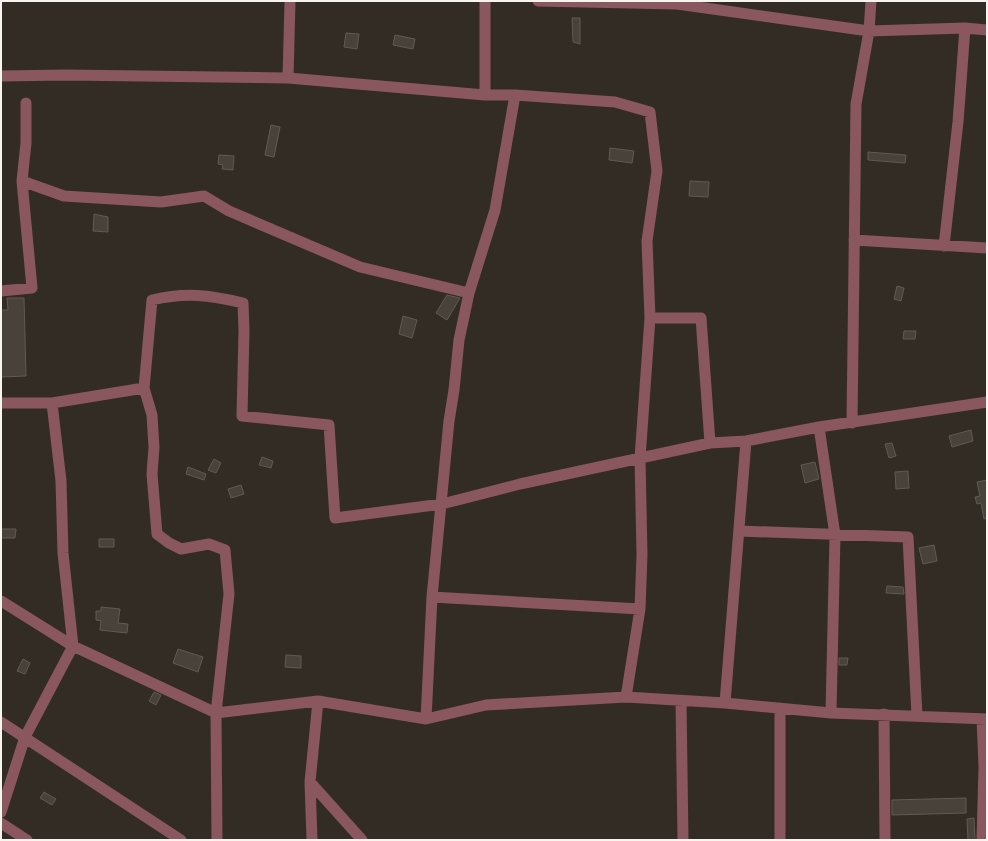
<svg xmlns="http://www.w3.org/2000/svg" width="988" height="841" viewBox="0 0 988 841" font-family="Barlow,sans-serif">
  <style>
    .building { fill: #49423a; stroke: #615a52 }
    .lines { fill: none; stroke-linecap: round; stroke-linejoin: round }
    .street { stroke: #89575d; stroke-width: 11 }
  </style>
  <rect width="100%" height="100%" fill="#322c25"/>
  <path class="building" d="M572,18H580V44L573,42Z
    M346,33L359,34L357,49L344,47Z
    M395,35L415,39L413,49L393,45Z
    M271,125L280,127L274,157L265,155Z
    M610,148L634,151L632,163L609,160Z
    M868,152L906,155L905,163L868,160Z
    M219,155L234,156L233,170L222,169L223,165L218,164Z
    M690,181L709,182L708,197L689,196Z
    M94,214L108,217V232L93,231Z
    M897,286L904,288L901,301L894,299Z
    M447,295L460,298L447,320L436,313Z
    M7,298H24L26,376L1,377V310H8Z
    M403,316L417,320L412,338L399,334Z
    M904,331H916L915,339H903Z
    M971,430L973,441L952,447L949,436Z
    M892,443L896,456L889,458L885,444Z
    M262,457L273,461L271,468L259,465Z
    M214,459L221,463L216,473L208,470Z
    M815,462L819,479L805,483L801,465Z
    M188,467L206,474L204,480L186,474Z
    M908,471L909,488L896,489L895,472Z
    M987,480V518L984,519L981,503L977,504L975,497L980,496L977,482Z
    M241,485L244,494L231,498L228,489Z
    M1,529H16L15,538H1Z
    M99,539H114V547H99Z
    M934,545L937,561L923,564L919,548Z
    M887,586L903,587L904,594L886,593Z
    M101,607L120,609L118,623L128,624L127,633L100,630L101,621L96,620V611H101Z
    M178,649L203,657L198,672L173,663Z
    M286,655L301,656V668L285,667Z
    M839,658H848L847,665H839Z
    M23,659L30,663L25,674L17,671Z
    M154,692L161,695L156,705L149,701Z
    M44,792L56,799L52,805L40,798Z
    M966,798V813L892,815V800Z
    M974,818L975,840H968L967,819Z"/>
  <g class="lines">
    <path class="street" d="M538,1L677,4L869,31L965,28L987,30
      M1,76L66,75L288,78L485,95H515
      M288,78L290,1
      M485,95V1
      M22,181L64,196L161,202L204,196L229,211L360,267L469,293L495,210L515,95L615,102L650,112L657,171L647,241L650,318L640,458L642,555L640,609
      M854,240L987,248
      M944,246L958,122L965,28
      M1,291L32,288L22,181L26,143V103
      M650,318H701L710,443
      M1,403H52
      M852,423L856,104L869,31L871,1
      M819,427L835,535L831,713
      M739,531L908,537L917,716
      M432,597L640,609L626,697
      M1,601L73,646L216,713L318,701L426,719L486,705L626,697L725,703L831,713L987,719
      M681,701L683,840
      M725,703L746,441
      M780,708V840
      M884,714L885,840
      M426,719L432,597L449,421L454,390L459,340L469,293
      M1,722L181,840
      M310,782L362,840
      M1,812L25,737L73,646L63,553L61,481L52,403L144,388
      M1,823L27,840
      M217,840L216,713L229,594L225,550L209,544L181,549L169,543L157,534L152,474L154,447L152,415L144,388L152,300C186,292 209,295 243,303L244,331L242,416L329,425L335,518L442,504L520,484L710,443L746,441L819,427L987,402
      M312,840L310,782L318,701
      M982,840L984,767L982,719"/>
  </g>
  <rect width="988" height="841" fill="none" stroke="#f8f4ef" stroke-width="4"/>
</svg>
